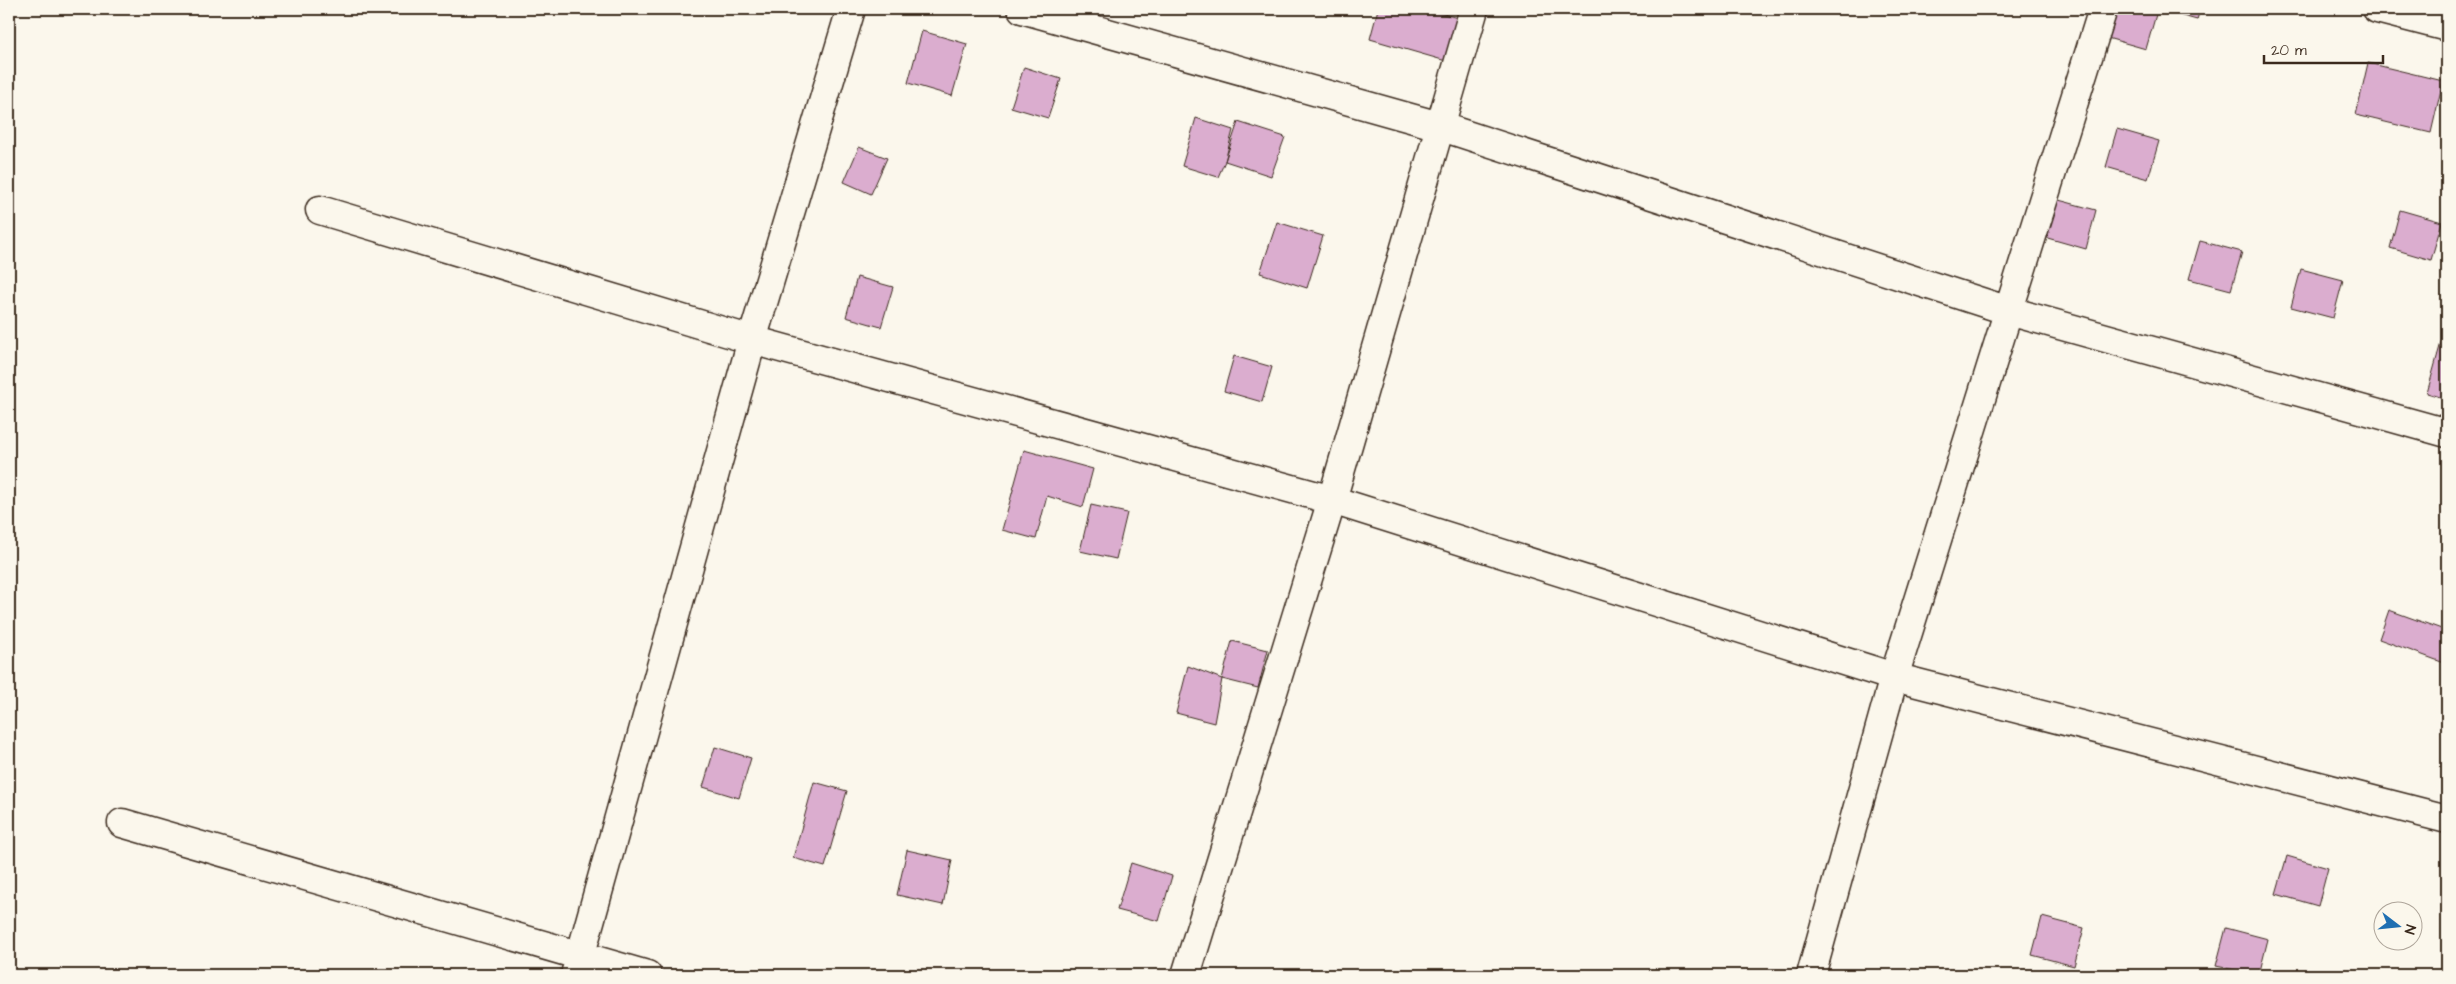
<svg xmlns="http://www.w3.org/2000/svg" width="2456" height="984" viewBox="0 0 2456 984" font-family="'Architects Daughter',sans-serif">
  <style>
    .building { fill: #dbadcf; stroke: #3b2a1e }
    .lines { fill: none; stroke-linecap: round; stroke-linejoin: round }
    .minor-casing { stroke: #3b2a1e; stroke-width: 31 }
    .minor { stroke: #fbf7ec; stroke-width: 28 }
  </style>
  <rect width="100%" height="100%" fill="#fbf7ec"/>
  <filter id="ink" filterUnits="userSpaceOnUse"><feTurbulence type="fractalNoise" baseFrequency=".02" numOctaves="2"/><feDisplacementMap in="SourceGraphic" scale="10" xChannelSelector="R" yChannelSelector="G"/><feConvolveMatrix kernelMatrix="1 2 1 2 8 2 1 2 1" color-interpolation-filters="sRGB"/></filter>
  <g filter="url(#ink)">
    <path class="building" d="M1378,9H1426L1458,18L1446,61L1370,39Z
      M2112,9L2157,11L2146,49L2104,37Z
      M2157,9H2200L2197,20Z
      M922,31L967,44L952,96L908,83Z
      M2368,63L2443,81L2431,133L2356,115Z
      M1024,67L1061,79L1048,118L1011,107Z
      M1196,118L1233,130L1225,161L1218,177L1182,166Z
      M1238,122L1285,137L1271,176L1225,161Z
      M2117,129L2159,141L2148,179L2106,167Z
      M859,147L887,158L871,194L844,182Z
      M2055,199L2096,210L2086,249L2044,237Z
      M2400,210L2442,222L2431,260L2390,248Z
      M1277,222L1323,236L1307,288L1260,273Z
      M2200,241L2242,252L2231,290L2189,279Z
      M2301,269L2343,280L2333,318L2291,307Z
      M857,277L893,287L881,327L846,317Z
      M2442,339L2447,341V399L2427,393Z
      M1234,356L1272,367L1262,402L1224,391Z
      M1024,450L1093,469L1083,507L1047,496L1036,539L1002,530Z
      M1091,505L1127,513L1116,559L1080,551Z
      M2389,610L2447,631V664L2379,639Z
      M1232,641L1268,650L1258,688L1222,679Z
      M1188,666L1222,679L1214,723L1176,713Z
      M715,747L751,758L739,798L703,787Z
      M814,782L847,791L825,867L793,858Z
      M907,850L952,860L943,905L897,895Z
      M2287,856L2328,868L2318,906L2276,894Z
      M1131,863L1172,876L1159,921L1117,910Z
      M2042,917L2084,928L2074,966L2032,955Z
      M2226,928L2268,939L2259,975L2216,966Z"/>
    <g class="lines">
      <g class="minor-casing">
        <path id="minor" d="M1022,9L1439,126L2009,311L2447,433
          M2377,9L2447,27
          M320,210L752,340L1332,500L1894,677L2447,819
          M122,823L647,975
          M575,975L752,340L851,9
          M1186,975L1332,500L1474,9
          M1811,975L1894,677L2103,9"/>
      </g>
      <use href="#minor" class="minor"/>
    </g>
  </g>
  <rect width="2456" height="984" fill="none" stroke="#fbf7ec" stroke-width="30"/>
  <rect x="15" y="15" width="2426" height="954" fill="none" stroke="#3b2a1e" stroke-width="2" filter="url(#ink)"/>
  <g transform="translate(2398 926) rotate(106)"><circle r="24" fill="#fbf7ec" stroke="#aea59a"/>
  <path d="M0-4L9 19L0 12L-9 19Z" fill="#1f6fb2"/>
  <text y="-8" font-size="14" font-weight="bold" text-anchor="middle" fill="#3b2a1e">N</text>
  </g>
  <path d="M2264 55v8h119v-8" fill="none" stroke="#3b2a1e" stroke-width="2.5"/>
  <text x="2271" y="55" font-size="15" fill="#3b2a1e" stroke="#fbf7ec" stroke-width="4" paint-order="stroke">20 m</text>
</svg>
